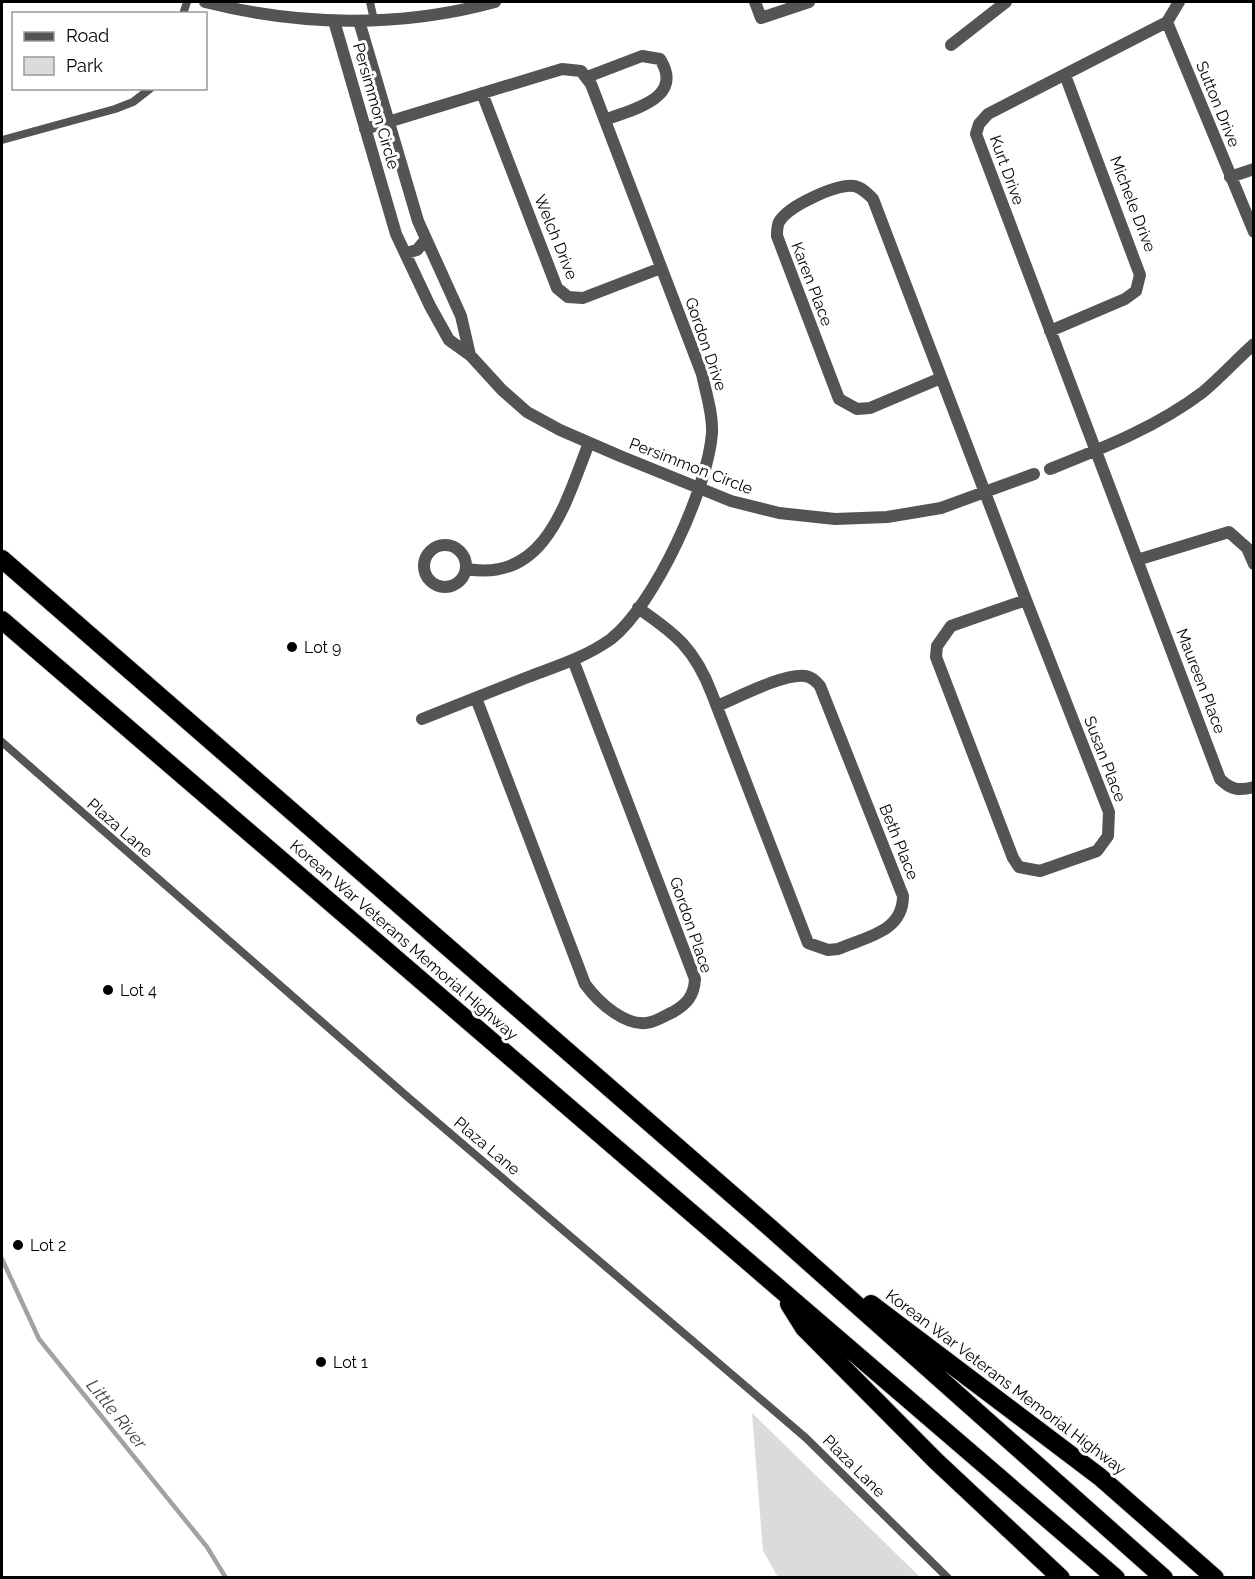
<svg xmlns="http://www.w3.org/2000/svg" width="1255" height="1579" viewBox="0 0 1255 1579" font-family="Raleway,sans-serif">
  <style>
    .green { fill: #dbdbdb }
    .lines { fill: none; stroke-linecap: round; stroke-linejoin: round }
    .stream { stroke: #a2a2a2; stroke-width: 4.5 }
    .motorway-casing { stroke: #dbdbdb; stroke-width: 20 }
    .service { stroke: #545454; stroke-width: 8 }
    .minor { stroke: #545454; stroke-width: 12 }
    .tertiary { stroke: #545454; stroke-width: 12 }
    .motorway { stroke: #000; stroke-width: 18 }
    .poi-dot { fill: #000; stroke: #fff; stroke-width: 2 }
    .labels { text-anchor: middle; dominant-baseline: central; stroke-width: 6; stroke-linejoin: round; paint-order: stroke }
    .street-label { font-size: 16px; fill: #000; stroke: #fff }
    .poi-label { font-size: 16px; fill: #000; stroke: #fff; text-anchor: start }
    .water-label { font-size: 18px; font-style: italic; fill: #434343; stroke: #fff }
  </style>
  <rect width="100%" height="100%" fill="#fff"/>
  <path class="green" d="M752,1413L920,1577H778L763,1551Z"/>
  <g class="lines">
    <path class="stream" d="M2,1259L39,1339L207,1547L226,1578"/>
    <g class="motorway-casing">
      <path id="motorway" d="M2,559L767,1225L1164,1578
        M2,620L1116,1578
        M789,1304L804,1328L936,1461L1061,1578
        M871,1304L1100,1477L1215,1578"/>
    </g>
    <path class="service" d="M370,2L374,20
      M183,14L187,2
      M2,140L115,109L133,102L151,88
      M2,742L410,1099L806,1438L948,1578"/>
    <path class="minor" d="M755,2L761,18L809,2
      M1179,2L1167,22L988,114L979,124L976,134L1220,779C1231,790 1239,791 1254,787
      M334,21L396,234L430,306L449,340L470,355L502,390L527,412L560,430L620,456L731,501L779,513L835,519L887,517L941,508L1034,474
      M359,21L418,221L461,316L470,355
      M1167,22L1254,232
      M951,45L1006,2
      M587,77L642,56L660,59C685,99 632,109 605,120
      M482,93L557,288L568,297L583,298L661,268
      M365,129L562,69L581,71L591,84L702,374C706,394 713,413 712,433C708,488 655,604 611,639C586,657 557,666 528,677C493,691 458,705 422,719
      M1230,177L1254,169
      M406,253L417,250L426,239
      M1050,331L1125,299L1136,291L1140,275L1065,75
      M941,378L870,408L857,409L839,399L777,236C777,231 777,226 779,222C788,206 836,184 854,186C861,187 867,193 873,199L1026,600
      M1050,469C1103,448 1157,427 1203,392C1221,377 1237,359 1254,344
      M424 566a21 21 0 1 1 42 0a21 21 0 1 1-42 0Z
      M1137,560L1229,532L1247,548L1254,564
      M467,569C546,583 566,501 589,443
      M1026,600L1109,812L1108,836L1097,851L1040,871L1019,867L1013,858L936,657L937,646L951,626Z
      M638,608C676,634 695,649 712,694L808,943L828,950L838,949C866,937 903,932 903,896L820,686C816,681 812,677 805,676C784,673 737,698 717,706
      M476,698L585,984C598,1002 627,1029 651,1022C659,1020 666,1015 673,1012C687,1004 694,996 695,979L573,660"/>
    <path class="tertiary" d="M205,2C300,26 400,28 495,2"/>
    <use href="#motorway" class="motorway"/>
  </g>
  <g class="poi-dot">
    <circle cx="292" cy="647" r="6"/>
    <circle cx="108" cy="990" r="6"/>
    <circle cx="18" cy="1245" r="6"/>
    <circle cx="321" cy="1362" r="6"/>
  </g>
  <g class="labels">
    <g class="street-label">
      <text transform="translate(1218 104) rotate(68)">Sutton Drive</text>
      <text transform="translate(376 106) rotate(74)">Persimmon Circle</text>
      <text transform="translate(1007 170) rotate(70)">Kurt Drive</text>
      <text transform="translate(1133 204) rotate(69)">Michele Drive</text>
      <text transform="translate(556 237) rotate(68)">Welch Drive</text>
      <text transform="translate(812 284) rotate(69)">Karen Place</text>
      <text transform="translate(706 344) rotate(71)">Gordon Drive</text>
      <text transform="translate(691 466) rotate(21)">Persimmon Circle</text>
      <text transform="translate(1201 681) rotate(69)">Maureen Place</text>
      <text transform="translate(1105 759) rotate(69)">Susan Place</text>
      <text transform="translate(120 828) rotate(41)">Plaza Lane</text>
      <text transform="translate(899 842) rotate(68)">Beth Place</text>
      <text transform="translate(691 925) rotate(71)">Gordon Place</text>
      <text transform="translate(404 940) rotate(41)">Korean War Veterans Memorial Highway</text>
      <text transform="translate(487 1146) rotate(40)">Plaza Lane</text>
      <text transform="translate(1006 1382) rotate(37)">Korean War Veterans Memorial Highway</text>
      <text transform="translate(854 1466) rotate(45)">Plaza Lane</text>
    </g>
    <g class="poi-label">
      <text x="304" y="647">Lot 9</text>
      <text x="120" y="990">Lot 4</text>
      <text x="30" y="1245">Lot 2</text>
      <text x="333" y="1362">Lot 1</text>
    </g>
    <g class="water-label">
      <text transform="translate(117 1414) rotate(51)">Little River</text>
    </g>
  </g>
  <rect width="1255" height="1579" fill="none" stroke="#000000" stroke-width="6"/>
  <rect x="12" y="12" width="195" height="78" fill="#ffffff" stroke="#999999" stroke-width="1.5"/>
  <rect x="24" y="32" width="30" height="9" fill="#545454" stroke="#999999" stroke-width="1.5"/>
  <text x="66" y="42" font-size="18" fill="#000000">Road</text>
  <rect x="24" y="57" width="30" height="18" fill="#dbdbdb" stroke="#999999" stroke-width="1.5"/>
  <text x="66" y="72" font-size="18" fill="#000000">Park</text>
</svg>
